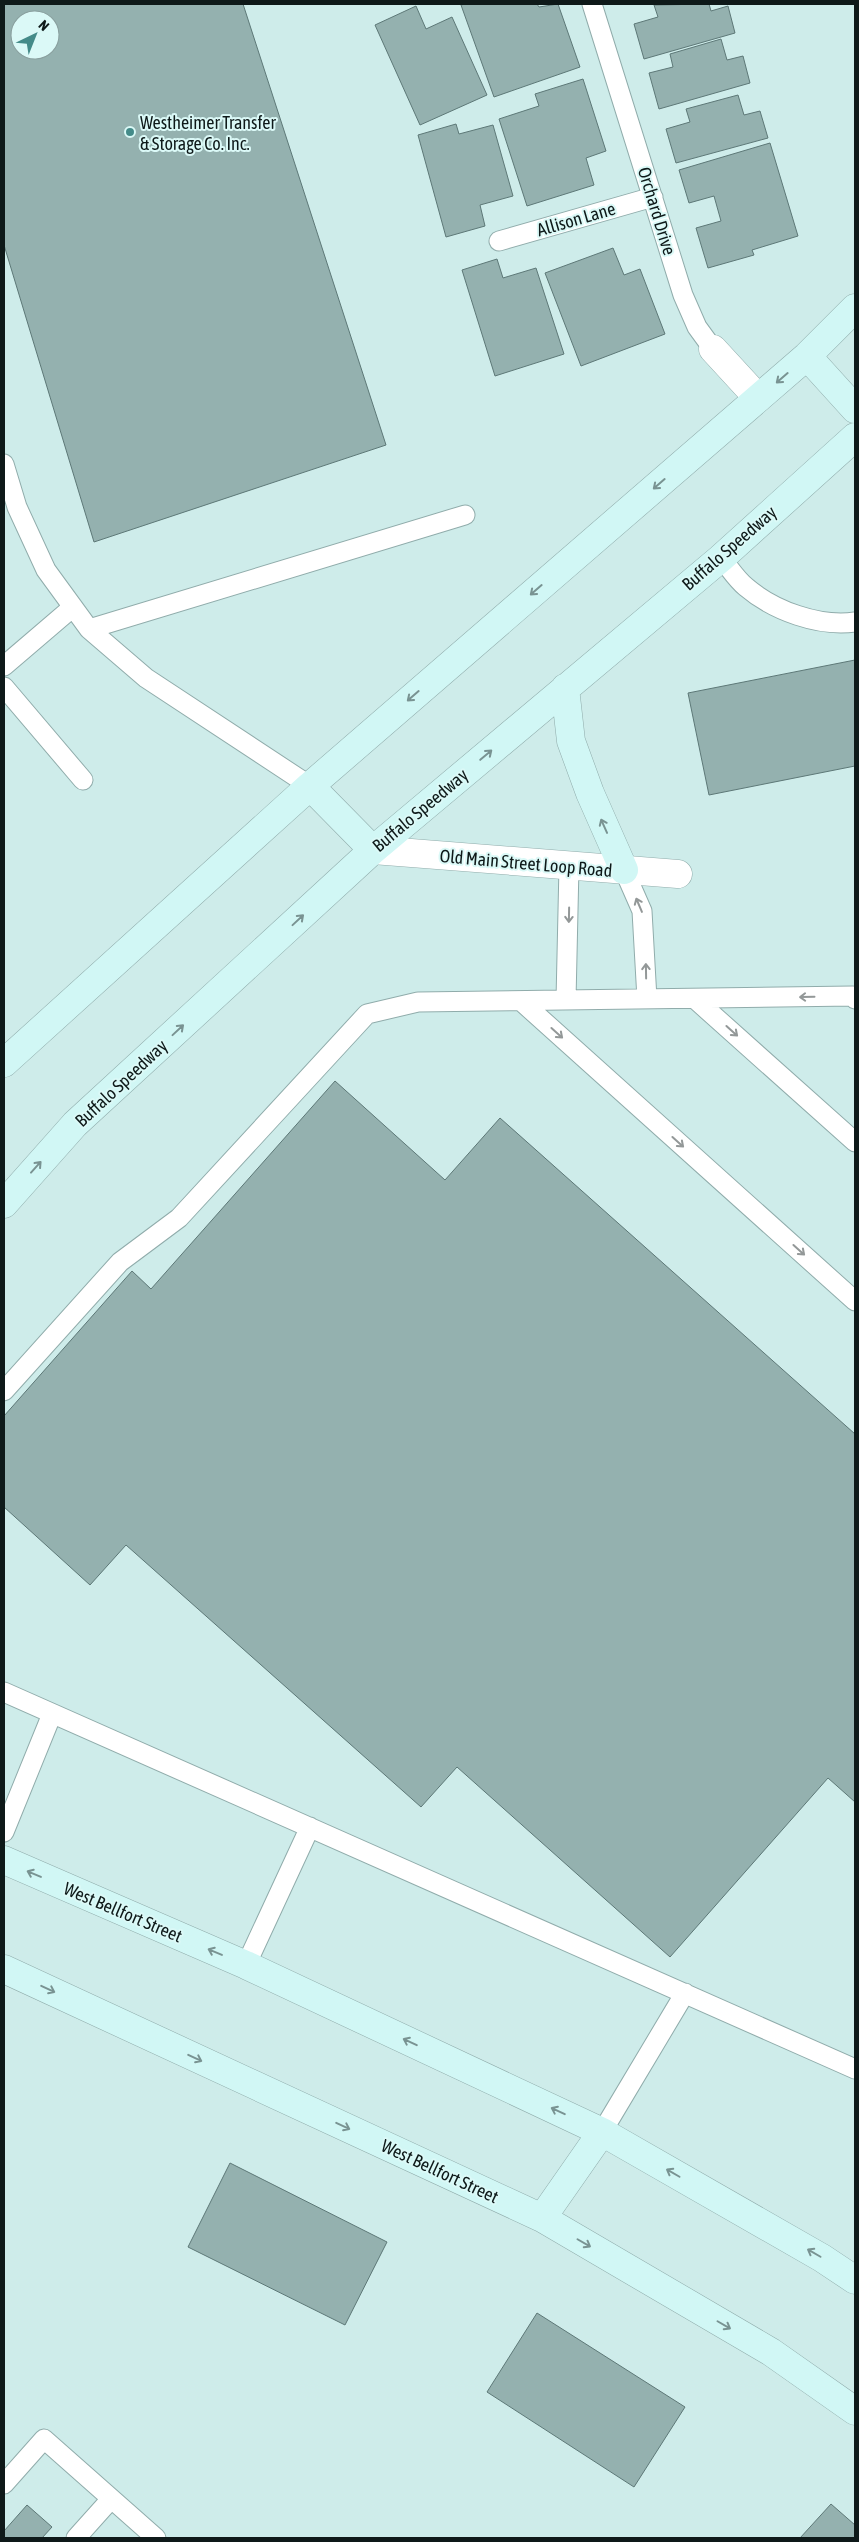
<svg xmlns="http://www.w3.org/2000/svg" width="859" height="2542" viewBox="0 0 859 2542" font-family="'Asap Condensed',sans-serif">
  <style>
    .building { fill: #94b1af; stroke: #5d7877; fill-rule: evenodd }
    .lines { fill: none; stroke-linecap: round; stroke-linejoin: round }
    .lane-casing { stroke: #90acab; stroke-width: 21 }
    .street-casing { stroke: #90acab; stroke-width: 29 }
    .secondary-casing { stroke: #90acab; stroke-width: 29 }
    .lane { stroke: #fff; stroke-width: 19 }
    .street { stroke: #fff; stroke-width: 28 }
    .secondary { stroke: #d1f7f5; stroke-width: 28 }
    .oneway { stroke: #799392 }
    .oneway2 { stroke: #939898 }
    .poi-dot { fill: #448b89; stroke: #dbf9f7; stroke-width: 2 }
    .labels { text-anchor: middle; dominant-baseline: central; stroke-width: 4; stroke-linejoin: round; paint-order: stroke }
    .poi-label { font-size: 18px; fill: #0e1919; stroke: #dbf9f7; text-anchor: start }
    .street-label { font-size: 18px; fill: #0e1919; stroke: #dbf9f7 }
  </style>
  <rect width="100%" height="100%" fill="#ceecea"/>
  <path class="building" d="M4,4H243L386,445L94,542L4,245ZM20,20H50V50H20Z
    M465,4H537L539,7L558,4L580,67L494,97L461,5Z
    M709,4L711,11L728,6L735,33L644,59L634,24L658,17L654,5Z
    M416,6L426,29L452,17L487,95L420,125L375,25Z
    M721,39L727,60L743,56L750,83L659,109L649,73L673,67L670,54Z
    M583,79L606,151L586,158L594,185L527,206L499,119L539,106L535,94Z
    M738,95L744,115L760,111L768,138L676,163L666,129L690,122L686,109Z
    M456,124L459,134L493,125L513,196L480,205L485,226L446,237L418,135Z
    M770,143L798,236L752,250L754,255L708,268L696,228L721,221L714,196L689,203L679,170Z
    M613,248L624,275L640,269L665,334L581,366L545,273Z
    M497,259L503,278L536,268L564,354L495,376L462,270Z
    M855,660V766L709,795L688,693Z
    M335,1081L445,1180L500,1118L855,1434V1802L828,1778L670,1957L457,1767L421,1807L126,1545L90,1585L4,1507V1416L132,1271L151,1289Z
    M230,2163L387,2242L345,2325L188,2247Z
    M537,2313L685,2407L634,2487L487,2392Z
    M831,2504L855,2525V2538H800Z
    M27,2505L52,2527L42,2538H4V2531Z"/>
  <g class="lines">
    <g class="lane-casing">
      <path id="lane" d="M592,4L683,295L697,327L713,349
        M499,241L653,197
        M4,464L17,507L46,570L89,629L146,678L310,786
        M721,558C729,567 736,579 746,587C774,611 819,627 855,622
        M89,629L465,515
        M4,666L73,607
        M4,687L83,780
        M624,870L642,911L647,999
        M695,999L855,1142
        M566,1000L569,866
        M521,1001L855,1301
        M4,1391L120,1262L179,1218L367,1014L418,1002L853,996L855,999
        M4,1692L855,2069
        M4,1832L52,1714
        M246,1965L310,1827
        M602,2132L685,1993
        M4,2484L44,2439L156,2538
        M76,2538L111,2499"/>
    </g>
    <g class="street-casing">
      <path id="street" d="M713,349L758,398
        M373,850L678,874"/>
    </g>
    <g class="secondary-casing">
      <path id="secondary" d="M807,356L855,409
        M565,688L571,741L590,793L624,870
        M310,786L373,850
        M4,1063L310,786L807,356L855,308
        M4,1204L75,1124L373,850L721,558L855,437
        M4,1860L246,1965L602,2132L822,2258L855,2280
        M4,1969L542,2218L771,2352L855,2411
        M542,2218L602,2132"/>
    </g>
    <use href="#lane" class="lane"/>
    <use href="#street" class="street"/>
    <use href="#secondary" class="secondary"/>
  </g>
  <defs><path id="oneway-shaft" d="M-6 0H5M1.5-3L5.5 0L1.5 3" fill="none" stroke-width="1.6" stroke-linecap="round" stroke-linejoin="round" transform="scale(1.25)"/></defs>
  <g class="oneway">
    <use href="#oneway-shaft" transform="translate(782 378) rotate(139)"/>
    <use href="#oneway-shaft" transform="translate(659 484) rotate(139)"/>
    <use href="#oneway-shaft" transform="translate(536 590) rotate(139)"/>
    <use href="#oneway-shaft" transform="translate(413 696) rotate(139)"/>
    <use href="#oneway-shaft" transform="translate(486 755) rotate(-40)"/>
    <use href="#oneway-shaft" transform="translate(604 826) rotate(-114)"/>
    <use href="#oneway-shaft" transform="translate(298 920) rotate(-43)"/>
    <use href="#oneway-shaft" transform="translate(178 1030) rotate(-43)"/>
    <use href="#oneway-shaft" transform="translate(36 1167) rotate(-48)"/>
    <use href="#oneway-shaft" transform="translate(34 1874) rotate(-157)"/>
    <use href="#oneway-shaft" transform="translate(215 1952) rotate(-157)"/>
    <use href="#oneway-shaft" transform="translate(48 1989) rotate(25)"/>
    <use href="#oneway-shaft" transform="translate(410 2042) rotate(-155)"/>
    <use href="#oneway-shaft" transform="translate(195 2058) rotate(25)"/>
    <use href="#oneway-shaft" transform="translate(558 2111) rotate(-155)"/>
    <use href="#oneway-shaft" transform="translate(343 2126) rotate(25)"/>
    <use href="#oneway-shaft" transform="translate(673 2173) rotate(-150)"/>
    <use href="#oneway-shaft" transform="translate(584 2243) rotate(30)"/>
    <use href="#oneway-shaft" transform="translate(814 2253) rotate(-150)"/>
    <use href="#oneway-shaft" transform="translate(724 2325) rotate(30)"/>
  </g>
  <g class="oneway2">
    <use href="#oneway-shaft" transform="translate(639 905) rotate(-113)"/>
    <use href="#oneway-shaft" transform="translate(569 915) rotate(91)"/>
    <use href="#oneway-shaft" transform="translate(646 971) rotate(-91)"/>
    <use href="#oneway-shaft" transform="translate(807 997) rotate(179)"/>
    <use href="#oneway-shaft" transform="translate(732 1031) rotate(42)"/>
    <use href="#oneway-shaft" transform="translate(557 1033) rotate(42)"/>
    <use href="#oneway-shaft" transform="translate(678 1142) rotate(42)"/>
    <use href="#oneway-shaft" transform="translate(799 1250) rotate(42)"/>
  </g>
  <circle class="poi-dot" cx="130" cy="132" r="5"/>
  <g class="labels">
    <g class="poi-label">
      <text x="140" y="122">Westheimer Transfer<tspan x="140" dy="21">&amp; Storage Co. Inc.</tspan></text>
    </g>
    <g class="street-label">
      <text transform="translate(657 211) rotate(73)">Orchard Drive</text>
      <text transform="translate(576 219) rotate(-16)">Allison Lane</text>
      <text transform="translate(729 548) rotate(-41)">Buffalo Speedway</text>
      <text transform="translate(420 810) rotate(-40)">Buffalo Speedway</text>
      <text transform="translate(526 863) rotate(5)">Old Main Street Loop Road</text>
      <text transform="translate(121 1083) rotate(-43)">Buffalo Speedway</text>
      <text transform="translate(123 1912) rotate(23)">West Bellfort Street</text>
      <text transform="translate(440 2171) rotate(25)">West Bellfort Street</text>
    </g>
  </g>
  <rect width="859" height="2542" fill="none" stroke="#0e1919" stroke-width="10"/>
  <g transform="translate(35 35) rotate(43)"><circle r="24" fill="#dbf9f7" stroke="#899f9e"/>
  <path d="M0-4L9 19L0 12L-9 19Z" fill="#448b89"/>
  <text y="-8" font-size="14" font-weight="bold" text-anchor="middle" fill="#0e1919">N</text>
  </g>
</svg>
